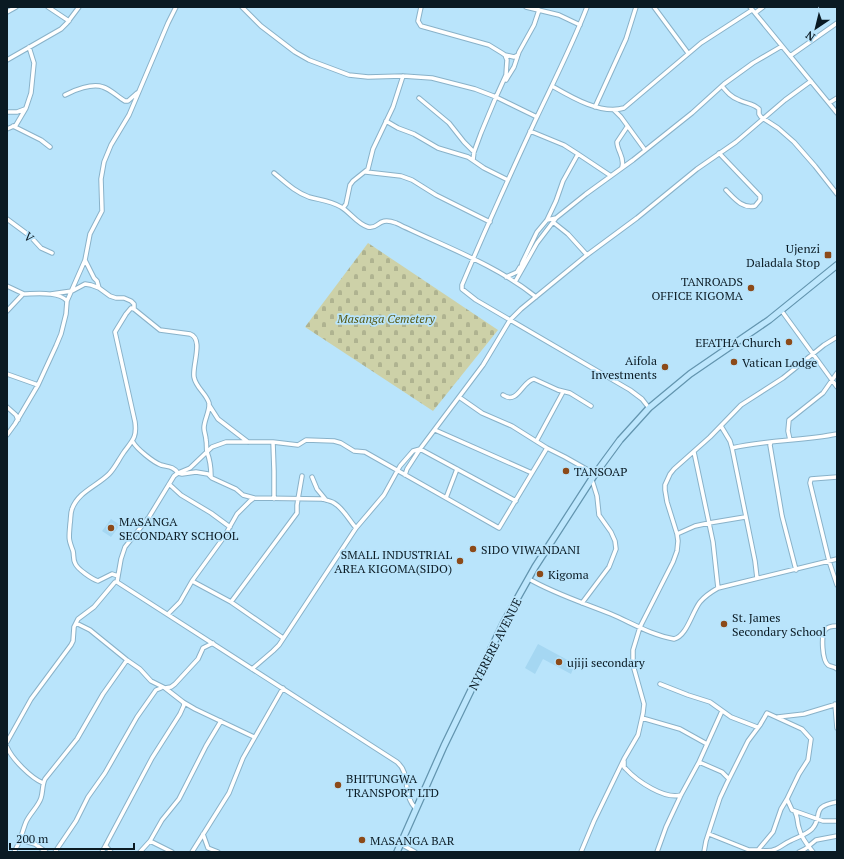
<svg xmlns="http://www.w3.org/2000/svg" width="844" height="859" viewBox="0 0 844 859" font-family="'PT Serif',serif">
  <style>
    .built { fill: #a5d7f2 }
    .cemetery { fill: url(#cemetery-stones) }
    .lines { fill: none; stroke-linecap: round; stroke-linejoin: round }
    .street-casing { stroke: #89b2c9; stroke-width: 5.5 }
    .primary-casing { stroke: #6395af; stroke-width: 8 }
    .street { stroke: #fff; stroke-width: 3.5 }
    .primary { stroke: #bee7fd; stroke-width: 5.5 }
    .poi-dot { fill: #8c4a19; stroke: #b9e4fb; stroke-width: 1.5 }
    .labels { text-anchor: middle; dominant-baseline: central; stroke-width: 3.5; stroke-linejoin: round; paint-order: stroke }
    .street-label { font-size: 12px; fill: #0a1a23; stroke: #b9e4fb }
    .poi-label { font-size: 12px; fill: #0a1a23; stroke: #b9e4fb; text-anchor: start }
    .park-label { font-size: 12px; font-style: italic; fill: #585b17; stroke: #b9e4fb }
  </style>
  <defs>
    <pattern id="cemetery-stones" width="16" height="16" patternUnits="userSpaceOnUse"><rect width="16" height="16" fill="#cdd1a8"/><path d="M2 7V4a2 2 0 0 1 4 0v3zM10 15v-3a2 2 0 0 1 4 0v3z" fill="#afb390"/></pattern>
  </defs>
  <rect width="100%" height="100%" fill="#b9e4fb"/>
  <path class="built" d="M111,519L120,525L111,537L102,531Z
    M538,644L575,664L571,674L543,659L535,674L525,668Z"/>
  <path class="cemetery" d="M368,243L498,330L433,411L305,327Z"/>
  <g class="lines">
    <g class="street-casing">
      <path id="street" d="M48,7L69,21
        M242,7L261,26L295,52L309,60L349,75L368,77L403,76L432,78L475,89L496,97L537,117
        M421,7L418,21L421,26L489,45L502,53L505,55L507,60L506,75L496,97L481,133L474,152L473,160
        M526,7L559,15L580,25
        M587,7C572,46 553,83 535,121C510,175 485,230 462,285V289L476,300L630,390L642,399L649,408
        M654,7L688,53
        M750,7L837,113
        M7,12L16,7
        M755,13L763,7
        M505,55L514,57L518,55
        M790,56L837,23
        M7,60L61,29L67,23L79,7
        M506,80L514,67L519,52L534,25L539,10
        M552,86C571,97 601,115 624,108L701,43L752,10
        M722,86C727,92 731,97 739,100C747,104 753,103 759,109V114L761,117L778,128L794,142L815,166L837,194
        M65,95C74,90 92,83 103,87C110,89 118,97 125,101H128L137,93
        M419,98L449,123L464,142L474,152
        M829,103L837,98
        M595,107L626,39L636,7
        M614,110L621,117L645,150
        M7,112H17L25,109
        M386,121L398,128L414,134L438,148L468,157L484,168L508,180
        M13,126L41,140L50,147
        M7,129L16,125L26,108L31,93L34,63L29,47
        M530,131L564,145L578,154L611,176
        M719,153L760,196V200L755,206C742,209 734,198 726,190
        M622,167C625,157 617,151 617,142L627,127
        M366,172L401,176L412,180L436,195L490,222
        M274,173C285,182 295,192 309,197C320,200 331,201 341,207C350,212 357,224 368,227C379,230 377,216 396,223C443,246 495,264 536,297
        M343,208L346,204L350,185L353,181L368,169L373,149L393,107L403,76
        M556,218L586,194L633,160L692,113L724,84L753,63L782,46
        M7,219L30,236L41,248L52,253
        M547,220L556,218L553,222L568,234L587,255
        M85,260L94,278L97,281L99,288
        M520,272L522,263L537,232L547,220L556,201L563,181L578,154
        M506,277L517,272L520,267
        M515,282L537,243L553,222
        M7,286L24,294
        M51,294L72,291L85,284L91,285L99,288L110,296L116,298H124L131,301L134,304V309
        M781,310L837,387
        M7,311L23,294C35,294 59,291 67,301
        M7,374L38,385
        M503,395C518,405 522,381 534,379L558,390L570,393L591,406
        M459,397L482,413L512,426L547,448L565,457L595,474
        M209,405L218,419L248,442
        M7,407L16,415L18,420
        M721,426L730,441L732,448L755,561L757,578
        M435,430L532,473
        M7,435L15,424L38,385L56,346L61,334L66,314L67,301L85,260L90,234L102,211L101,179L104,162L111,145L129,115L168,23L176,7
        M537,440L563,392
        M790,440L788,431L789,420L823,393L837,373
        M133,442C137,449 153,462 161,465C168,467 173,466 178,473L190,468L212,447L226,442H273L298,445L306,440L334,441L341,443L354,451L365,452L499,528L547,448
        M273,442L274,471V499
        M771,442L770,445L782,516L796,570
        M732,448C767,440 802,441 837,434
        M694,452L713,542L718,588
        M405,475L407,469L420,449L483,365L510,320L521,309L587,255L637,218L697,169L736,142L785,100L811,81
        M312,477L317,489L326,500
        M837,477L811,479L810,483L829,561L837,585
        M169,484L181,495L211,513L230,527
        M446,498L457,469
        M677,534L695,526L709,523L745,517
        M118,576L112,574L98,581C92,579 77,569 75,563C73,559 74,555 73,551C68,538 69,538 70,524C71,519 70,514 72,509C78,492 97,486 109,474C115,468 119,459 124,452C133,440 137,437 135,422L115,332L126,314L131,308L134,309L160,330L190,334C204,339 192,365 194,377C196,388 206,393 209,403C210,411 204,420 204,428C204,432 206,436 206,440C207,444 206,448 207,452C210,460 211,467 211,476
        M529,579C555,594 584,603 611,614C632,623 651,635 674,639C687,636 692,612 700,602C705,596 711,592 718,588L837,559
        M192,581L231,602L283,638
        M117,582L121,559L125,547L149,517L174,476L178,473L182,474L196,472L208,474L212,478L236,489L243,495L254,498
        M231,602L297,513V505L302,476
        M582,603L609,567L616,549L615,541L611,532L599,515L597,496L592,480
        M168,614L180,602L192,581L224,537L237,514L250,501L254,498L322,499C326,500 331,501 334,503C343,508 349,520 356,528
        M76,623L90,630L127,660L140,669L151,681L165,688L183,702L195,709L254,737
        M837,626C833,626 828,626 825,630C821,636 822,660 828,665C831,667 834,666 837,669
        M252,669L273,651L279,645L356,528L384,495L400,466L413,451L420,449L516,501
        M660,684L688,695L710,702L731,717L757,727
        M165,688L171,687L175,684L198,659L203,648L213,643
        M835,704L837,728
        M778,717L804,714L837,704
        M642,718L680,729L707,744
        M7,742L31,699L71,645L73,641L74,627L78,619L94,607L115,582H117L397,762C412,775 401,793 416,809
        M7,747C12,759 31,778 43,783
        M624,761V767L626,769C637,781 665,800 681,795
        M699,762L722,772L729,779
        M795,812C798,817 797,823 799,828C801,837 807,845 813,852
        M203,834L208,848L218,852
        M709,834L749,850H758L773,832L781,809L787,799
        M21,840L35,844L46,852
        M150,841L172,852
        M401,844L415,852
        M106,846L111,852
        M758,850C764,851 770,852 776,849C781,847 785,843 790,841C797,837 806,835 812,829C824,816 809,807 837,802
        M14,852C20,843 22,832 26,822C30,813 38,807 41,798C43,792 42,785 45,779L77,739L103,694L127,660
        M55,852L76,821L88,797L105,773L137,717L156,690L161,688
        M102,852L152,758L180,714L184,705L183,702
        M140,852L150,841L162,820L179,799L206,746L221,721
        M192,852L229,793L243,758L283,688
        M581,852L594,821L624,759L638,735L643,713L644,704L633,665V650L640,627L673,562L677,551L678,541L677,534L667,502L665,490V485L670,474L674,469L710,437L741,405L783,378L824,345L837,337
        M657,852L666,827L681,795L699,762L722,711
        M704,852L706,841L720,798L727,783L748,741L760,725L767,713L802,729L811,739L808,760L799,774L787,799L792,810L823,821H837
        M799,852L805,849L816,840L837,836"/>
    </g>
    <g class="primary-casing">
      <path id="primary" d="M397,852L444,746L504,622L535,567L595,474L620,440L649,408L690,374L769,320L837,265"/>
    </g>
    <use href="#street" class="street"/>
    <use href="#primary" class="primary"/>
  </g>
  <g class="poi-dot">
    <rect x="824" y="251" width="8" height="8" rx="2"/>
    <circle cx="751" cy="288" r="4"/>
    <circle cx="789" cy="342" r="4"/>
    <circle cx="734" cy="362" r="4"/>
    <circle cx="665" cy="367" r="4"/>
    <circle cx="566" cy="471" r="4"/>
    <circle cx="111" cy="528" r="4"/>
    <circle cx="473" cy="549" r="4"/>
    <circle cx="460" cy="561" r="4"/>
    <circle cx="540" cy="574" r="4"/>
    <circle cx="724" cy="624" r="4"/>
    <circle cx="559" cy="662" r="4"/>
    <circle cx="338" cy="785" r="4"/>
    <circle cx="362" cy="840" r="4"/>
  </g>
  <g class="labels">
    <g class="street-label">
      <text transform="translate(29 237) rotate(43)">V</text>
      <text transform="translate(495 644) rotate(-63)">NYERERE AVENUE</text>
    </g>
    <g class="poi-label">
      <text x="820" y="248" text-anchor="end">Ujenzi<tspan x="820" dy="14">Daladala Stop</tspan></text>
      <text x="743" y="281" text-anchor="end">TANROADS<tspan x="743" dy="14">OFFICE KIGOMA</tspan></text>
      <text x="781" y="342" text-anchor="end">EFATHA Church</text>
      <text x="657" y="360" text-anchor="end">Aifola<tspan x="657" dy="14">Investments</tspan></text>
      <text x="742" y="362">Vatican Lodge</text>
      <text x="574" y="471">TANSOAP</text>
      <text x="119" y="521">MASANGA<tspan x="119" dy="14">SECONDARY SCHOOL</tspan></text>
      <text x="481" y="549">SIDO VIWANDANI</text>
      <text x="452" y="554" text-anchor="end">SMALL INDUSTRIAL<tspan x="452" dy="14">AREA KIGOMA(SIDO)</tspan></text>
      <text x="548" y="574">Kigoma</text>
      <text x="732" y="617">St. James<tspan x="732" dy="14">Secondary School</tspan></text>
      <text x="567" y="662">ujiji secondary</text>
      <text x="346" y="778">BHITUNGWA<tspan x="346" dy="14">TRANSPORT LTD</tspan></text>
      <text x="370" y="840">MASANGA BAR</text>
    </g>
    <g class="park-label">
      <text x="386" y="318">Masanga Cemetery</text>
    </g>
  </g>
  <rect width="844" height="859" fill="none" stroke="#0a1a23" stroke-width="16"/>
  <g transform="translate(816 28) rotate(215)" stroke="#b9e4fb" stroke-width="3" paint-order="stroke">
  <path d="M0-3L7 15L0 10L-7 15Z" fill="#0a1a23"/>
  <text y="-6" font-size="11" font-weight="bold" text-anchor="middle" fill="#0a1a23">N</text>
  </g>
  <path d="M10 843v6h124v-6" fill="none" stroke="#0a1a23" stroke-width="2"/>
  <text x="16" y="843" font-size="12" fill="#0a1a23" stroke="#b9e4fb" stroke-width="3" paint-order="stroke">200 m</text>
</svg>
